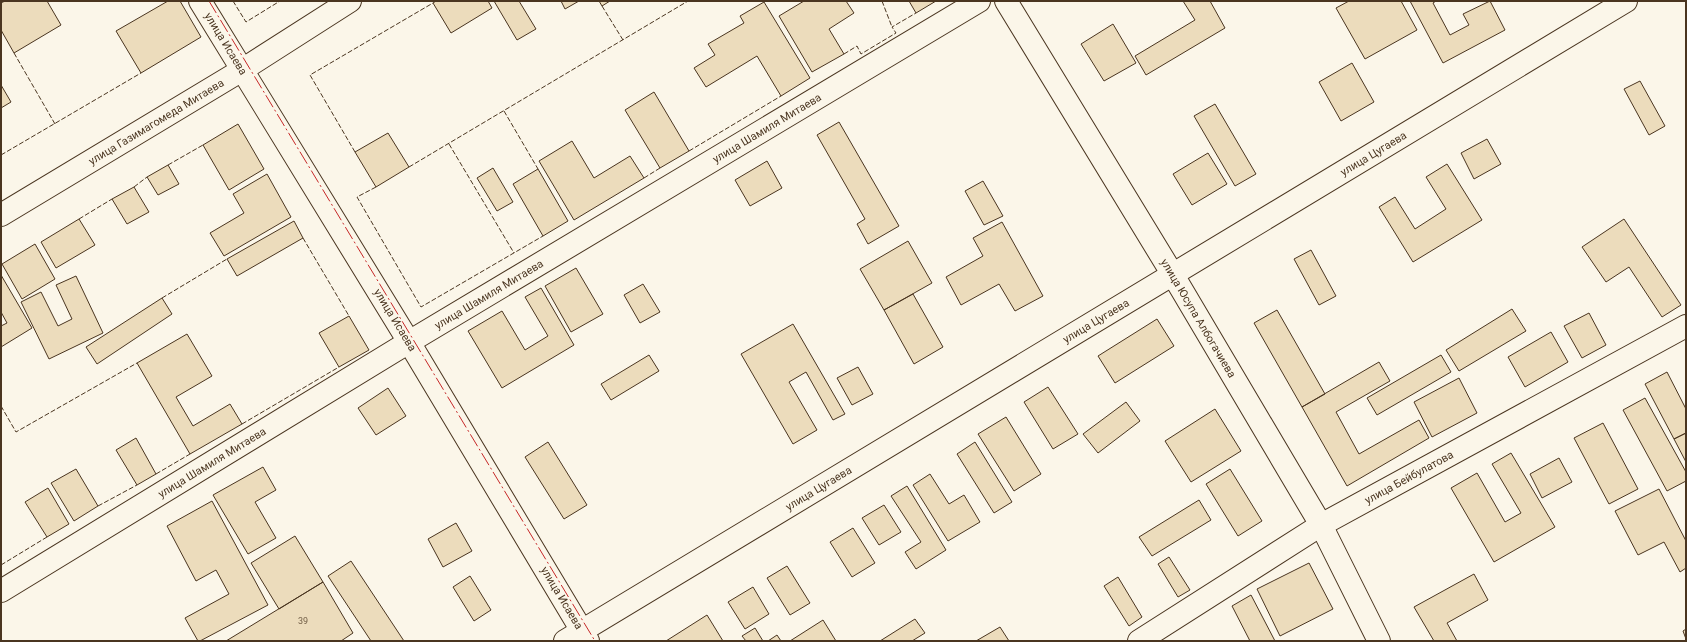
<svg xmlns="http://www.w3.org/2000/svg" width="1687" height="642" viewBox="0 0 1687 642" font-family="Roboto,sans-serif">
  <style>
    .building { fill: #ecdcbc; stroke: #4a3520 }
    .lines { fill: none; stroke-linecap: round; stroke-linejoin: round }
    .street-casing { stroke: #4a3520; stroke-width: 24 }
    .street { stroke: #fbf6e9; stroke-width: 22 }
    .fence { stroke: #4a3520; stroke-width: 1; stroke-dasharray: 5 2; stroke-linecap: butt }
    .power { stroke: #c62828; stroke-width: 1; stroke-dasharray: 14 3 2 3; stroke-linecap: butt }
    .labels { text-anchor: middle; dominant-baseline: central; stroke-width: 3; stroke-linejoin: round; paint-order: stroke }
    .number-label { font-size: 9px; fill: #725f47 }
    .street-label { font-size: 11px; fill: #4a3520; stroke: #fbf6e9 }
  </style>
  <rect width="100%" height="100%" fill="#fbf6e9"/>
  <path class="building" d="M5,1H47L61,25L14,53L1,30V3Z
    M168,1H180L201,37L141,73L116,31Z
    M436,1H488L492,8L451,33L433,3Z
    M494,1H519L536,29L517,40Z
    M561,1H579L565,9Z
    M599,1H610L602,6Z
    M804,1H846L854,13L829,29L844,54L812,72L779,16Z
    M909,1H936L916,13Z
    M1183,1H1210L1225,28L1146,75L1135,56L1195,20Z
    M1349,1H1401L1417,30L1365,59L1336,8Z
    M1410,1H1436L1433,3L1450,35L1469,25L1463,14L1490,1L1505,30L1443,63Z
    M764,2L810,78L781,96L757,56L706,87L694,68L715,55L708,44L744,23L740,16Z
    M1113,24L1136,63L1104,81L1081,44Z
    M1352,63L1374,102L1341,121L1319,82Z
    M1640,81L1665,126L1649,135L1624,89Z
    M1,85L11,102L1,108Z
    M654,92L689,151L660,168L625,110Z
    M1215,104L1256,174L1235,186L1194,116Z
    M839,122L899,226L868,244L857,224L865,219L817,135Z
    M238,124L264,169L229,190L203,145Z
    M388,133L409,167L376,187L355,152Z
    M1487,139L1501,164L1474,179L1461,153Z
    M572,141L594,178L630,156L644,178L574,220L539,161Z
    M1208,153L1227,184L1192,205L1173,174Z
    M767,161L782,188L750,206L735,180Z
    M1447,164L1482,220L1413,262L1379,207L1395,197L1415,229L1446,209L1426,177Z
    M168,165L179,184L158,195L147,177Z
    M493,168L513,202L497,211L477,178Z
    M538,169L568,221L543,236L513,184Z
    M267,174L291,217L224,256L210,233L244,213L233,194Z
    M983,181L1003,216L984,225L965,191Z
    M134,187L149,212L127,224L112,199Z
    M79,219L95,245L56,268L41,242Z
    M1624,219L1681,305L1662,317L1629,267L1606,282L1582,247Z
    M294,221L303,238L237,276L227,259Z
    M1002,222L1043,296L1015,311L999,284L961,305L946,277L983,256L973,238Z
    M908,241L932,283L884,310L860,269Z
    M35,244L55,279L22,299L2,264Z
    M1311,250L1336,296L1319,305L1294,259Z
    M576,268L603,314L571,332L545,286Z
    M1,275L32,328L1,347V326L7,323L1,312Z
    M76,276L103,333L49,359L21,302L41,292L58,326L72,319L56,285Z
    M643,284L660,312L640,323L624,295Z
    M541,288L574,345L502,388L468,331L502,311L525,350L548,336L525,297Z
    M913,294L943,347L914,364L884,310Z
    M162,298L172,314L97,364L86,347Z
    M1512,309L1526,331L1459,371L1446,350Z
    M1277,310L1325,394L1302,407L1254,323Z
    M1589,313L1606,345L1582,358L1564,326Z
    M349,316L369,350L339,367L319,333Z
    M1157,319L1174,346L1115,383L1098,356Z
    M793,324L845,414L833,420L806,372L789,382L817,430L793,444L741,354Z
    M1551,332L1568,362L1525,387L1508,357Z
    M187,334L212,376L176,397L193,426L230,404L242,424L190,454L137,363Z
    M649,355L659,371L611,400L601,384Z
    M1441,355L1451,372L1377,415L1367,398Z
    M1379,362L1390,381L1336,412L1359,454L1419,420L1429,438L1347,486L1302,407Z
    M858,367L873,394L852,405L837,378Z
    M1667,372L1686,409V433L1674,439L1645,384Z
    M1459,378L1477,413L1432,437L1414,402Z
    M1048,387L1078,434L1053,449L1024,402Z
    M388,388L406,416L376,435L358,408Z
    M1645,398L1686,472V481L1667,491L1623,410Z
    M1126,402L1140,421L1098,453L1083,434Z
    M1215,409L1241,451L1191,482L1165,441Z
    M1006,417L1041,474L1014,491L978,434Z
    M1603,423L1638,489L1609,504L1574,438Z
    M1686,433V462L1674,439Z
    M136,438L156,474L137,485L116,450Z
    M548,442L587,505L564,519L525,457Z
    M975,442L1012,502L994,513L957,454Z
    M1511,453L1555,527L1494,562L1451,488L1477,473L1505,522L1521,513L1492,464Z
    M1559,458L1572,482L1542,498L1530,474Z
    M263,467L276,490L255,502L276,538L248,554L213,495Z
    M76,469L98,506L74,521L51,483Z
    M1230,469L1262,521L1238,536L1206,484Z
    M930,474L949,504L964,495L980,522L948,541L913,485Z
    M907,486L946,550L916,569L905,552L921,542L891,496Z
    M48,488L69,524L47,537L25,502Z
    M1659,489L1686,541V568L1680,572L1664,542L1638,555L1615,511Z
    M1199,500L1211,520L1152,556L1139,537Z
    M212,501L268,605L200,641H198L185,618L229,594L216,570L196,581L167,526Z
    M884,505L901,532L879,545L862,518Z
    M456,523L472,551L443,567L428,539Z
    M853,528L875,563L852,577L830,542Z
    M295,536L323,582L279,609L251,563Z
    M1169,557L1190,590L1178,597L1158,564Z
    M351,561L404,641H371L328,576Z
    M1309,563L1333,609L1280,636L1257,589Z
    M787,566L810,603L790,615L767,578Z
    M1474,574L1488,600L1447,623L1457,641H1434L1414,607Z
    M470,576L491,610L474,621L453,587Z
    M1118,577L1142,617L1129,626L1104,586Z
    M323,582L353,633L341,641H226Z
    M753,587L769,614L745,629L728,602Z
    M1251,595L1275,641H1250L1232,606Z
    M707,615L723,641H666Z
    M915,619L925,633L912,641H880Z
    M823,620L836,641H790Z
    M1000,627L1009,641H976Z
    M755,628L763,641H746L742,636Z
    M1686,629V639L1683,631Z
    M777,635L781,641H768Z"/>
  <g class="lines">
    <g class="street-casing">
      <g id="street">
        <path id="s1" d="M200,1L409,342L588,641"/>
        <path id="s2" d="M1006,1L1173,275L1321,525L1379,641"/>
        <path id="s3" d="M1,215L242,70L350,1"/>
        <path id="s4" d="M1,591L409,342L979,1"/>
        <path id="s5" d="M565,641L1626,1"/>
        <path id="s6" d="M1139,641L1321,525L1686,326"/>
      </g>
    </g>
    <use href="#street" class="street"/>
    <path class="fence" d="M233,1L246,22L280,1
      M882,1L892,27
      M602,6L623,40
      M14,53L55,124
      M844,54L857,46L861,54L896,33L892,27L916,13
      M504,111L538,169
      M449,144L514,253
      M689,151L781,96
      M355,152L310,75L433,3
      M1,155L141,73
      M168,165L203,145
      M409,167L688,1
      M644,178L660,168
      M134,187L147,177
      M376,187L357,197L421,307L543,236
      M79,219L112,199
      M303,238L349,316
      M162,298L227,259
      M1,406L16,432L137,363
      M242,424L339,367
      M156,474L190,454
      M98,506L137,485
      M1,565L47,537"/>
    <path class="power" d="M209,1L595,641"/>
  </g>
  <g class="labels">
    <g class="number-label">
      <text x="303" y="621">39</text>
    </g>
    <g class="street-label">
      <text stroke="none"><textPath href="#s1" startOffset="50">улица Исаева</textPath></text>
      <text stroke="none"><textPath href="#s3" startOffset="181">улица Газимагомеда Митаева</textPath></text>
      <text stroke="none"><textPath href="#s4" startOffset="895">улица Шамиля Митаева</textPath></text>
      <text stroke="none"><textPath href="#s5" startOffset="944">улица Цугаева</textPath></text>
      <text stroke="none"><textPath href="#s4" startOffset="571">улица Шамиля Митаева</textPath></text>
      <text stroke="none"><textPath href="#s2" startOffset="371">улица Юсупа Албогачиева</textPath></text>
      <text stroke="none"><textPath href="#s1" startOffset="374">улица Исаева</textPath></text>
      <text stroke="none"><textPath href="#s5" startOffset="620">улица Цугаева</textPath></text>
      <text stroke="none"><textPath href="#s4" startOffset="247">улица Шамиля Митаева</textPath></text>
      <text stroke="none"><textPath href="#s6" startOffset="316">улица Бейбулатова</textPath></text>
      <text stroke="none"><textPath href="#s5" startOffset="296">улица Цугаева</textPath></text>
      <text stroke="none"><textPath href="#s1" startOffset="698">улица Исаева</textPath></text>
    </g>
  </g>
  <rect width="1687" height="642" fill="none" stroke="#4a3520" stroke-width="4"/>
</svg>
